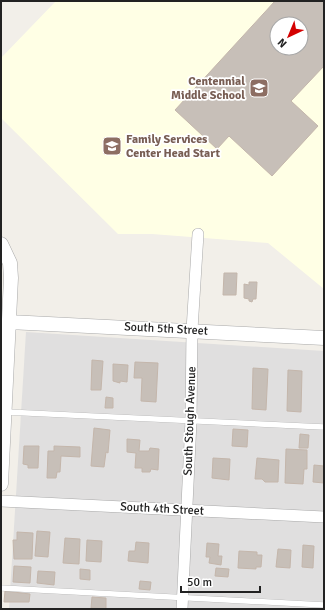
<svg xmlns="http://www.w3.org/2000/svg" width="325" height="610" viewBox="0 0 325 610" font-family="Signika,sans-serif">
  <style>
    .residential { fill: #e0dfdf }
    .education { fill: #ffffe5; fill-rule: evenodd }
    .building { fill: #c7bfb8; stroke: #c4b6ab; fill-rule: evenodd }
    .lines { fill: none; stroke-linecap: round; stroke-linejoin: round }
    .service-casing { stroke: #a9a9a9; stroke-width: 6 }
    .minor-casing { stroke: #a9a9a9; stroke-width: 12 }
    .tertiary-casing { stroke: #a9a9a9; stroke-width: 15 }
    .service { stroke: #fff; stroke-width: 5.5 }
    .minor { stroke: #fff; stroke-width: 11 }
    .tertiary { stroke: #fff; stroke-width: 14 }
    .labels { text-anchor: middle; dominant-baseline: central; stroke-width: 3.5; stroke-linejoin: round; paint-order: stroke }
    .education-label { font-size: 12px; font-weight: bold; fill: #785e54; stroke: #fff; text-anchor: end }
    .street-label { font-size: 12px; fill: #222; stroke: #fff }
  </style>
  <rect width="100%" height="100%" fill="#f2efe9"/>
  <path class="residential" d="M26,332L324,351V609H9Z"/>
  <path class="education" d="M56,1H324V289L268,243L152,234H118L1,118V58ZM277,24H301V48H277Z"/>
  <path class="building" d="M275,1H324V66L291,101L318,126L272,176L229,136L217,149L175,110ZM277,24H301V48H277Z
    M224,273H237L236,295H223Z
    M249,282H257L256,299H253L252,302L249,301V299L244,298V284L249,285Z
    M92,360L103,361L101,390H91Z
    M135,362L158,363L156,402L141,401L142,378H134Z
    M113,364L128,365L127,382L120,381V383L113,381Z
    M253,368L268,369L266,410L252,409Z
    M288,370L302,371L301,412L287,411Z
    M106,397L113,398V408H105Z
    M94,428L110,430L108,453L106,452L104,467L91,466Z
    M233,429L248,430L247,447L232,446Z
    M300,434L309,435L308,448H299Z
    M127,439L140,440L139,451H149L150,448L159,449L158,470L151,469L150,472H142V468H135L136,453L127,452Z
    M24,446H39L38,468H28V465L23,464Z
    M54,446L80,447V457L61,456L60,472H57L56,478H47L48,451H54Z
    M286,449L307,450V469H304L303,484L285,483Z
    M213,458L230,459L229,480L212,478Z
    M257,458L279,460L278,482H265L262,479H255Z
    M314,465L324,466V483L313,482Z
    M37,531L50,532L48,557L35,556Z
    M17,532L33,533L32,559H14L13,540H17Z
    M65,538L80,539L79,564L63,563Z
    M87,540L102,541L101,562L86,561Z
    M136,542L149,543L148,563L128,561L129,551H135Z
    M207,543L219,544L218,556H222L221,565L209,563L210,557H206Z
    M303,545L314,546L313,568L302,567Z
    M278,549L291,550L290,568L276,567Z
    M239,551L257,552V555H262L261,567H256V569L238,568Z
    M14,566L31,567L30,583L13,582Z
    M216,568L229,569L228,577L215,576Z
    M80,569L90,570V580L80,579Z
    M38,571L55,572L54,585L37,583Z
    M140,581L151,582L150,590L139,589Z
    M5,591L30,594L29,602H4Z
    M92,597L106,598V609L91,608Z"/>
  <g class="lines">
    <g class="service-casing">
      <path id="service" d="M6,412L324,427
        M1,588L324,605"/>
    </g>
    <g class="minor-casing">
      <path id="minor" d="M1,501L324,517
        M182,609L191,421L192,330L198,234"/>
    </g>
    <g class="tertiary-casing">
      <path id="tertiary" d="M1,244L10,263L11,278L1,484
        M9,322L324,338"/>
    </g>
    <use href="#service" class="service"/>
    <use href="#minor" class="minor"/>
    <use href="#tertiary" class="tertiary"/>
  </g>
  <defs>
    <g id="school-square" transform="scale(1)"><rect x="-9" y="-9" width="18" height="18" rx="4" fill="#8d6e63" stroke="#fff"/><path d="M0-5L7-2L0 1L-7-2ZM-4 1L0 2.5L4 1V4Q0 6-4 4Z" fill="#fff"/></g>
  </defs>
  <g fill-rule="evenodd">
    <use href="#school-square" x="259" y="88"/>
    <use href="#school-square" x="112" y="146"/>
  </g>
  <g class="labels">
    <g class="education-label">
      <text x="245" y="81">Centennial<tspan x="245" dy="14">Middle School</tspan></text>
      <text x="126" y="139" text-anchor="start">Family Services<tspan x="126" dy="14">Center Head Start</tspan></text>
    </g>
    <g class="street-label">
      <text transform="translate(166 329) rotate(3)">South 5th Street</text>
      <text transform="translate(190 421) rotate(-88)">South Stough Avenue</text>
      <text transform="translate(162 509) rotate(3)">South 4th Street</text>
    </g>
  </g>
  <rect width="325" height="610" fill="none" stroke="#222222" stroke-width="4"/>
  <g transform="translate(289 36) rotate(224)"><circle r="19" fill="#ffffff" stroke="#a7a7a7"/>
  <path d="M0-3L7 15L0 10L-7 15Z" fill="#d40000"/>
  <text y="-6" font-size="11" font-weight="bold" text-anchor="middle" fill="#222222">N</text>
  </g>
  <path d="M181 586v6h79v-6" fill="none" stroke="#222222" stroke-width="2"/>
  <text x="187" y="586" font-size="12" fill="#222222" stroke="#ffffff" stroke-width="3" paint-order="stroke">50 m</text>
</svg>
